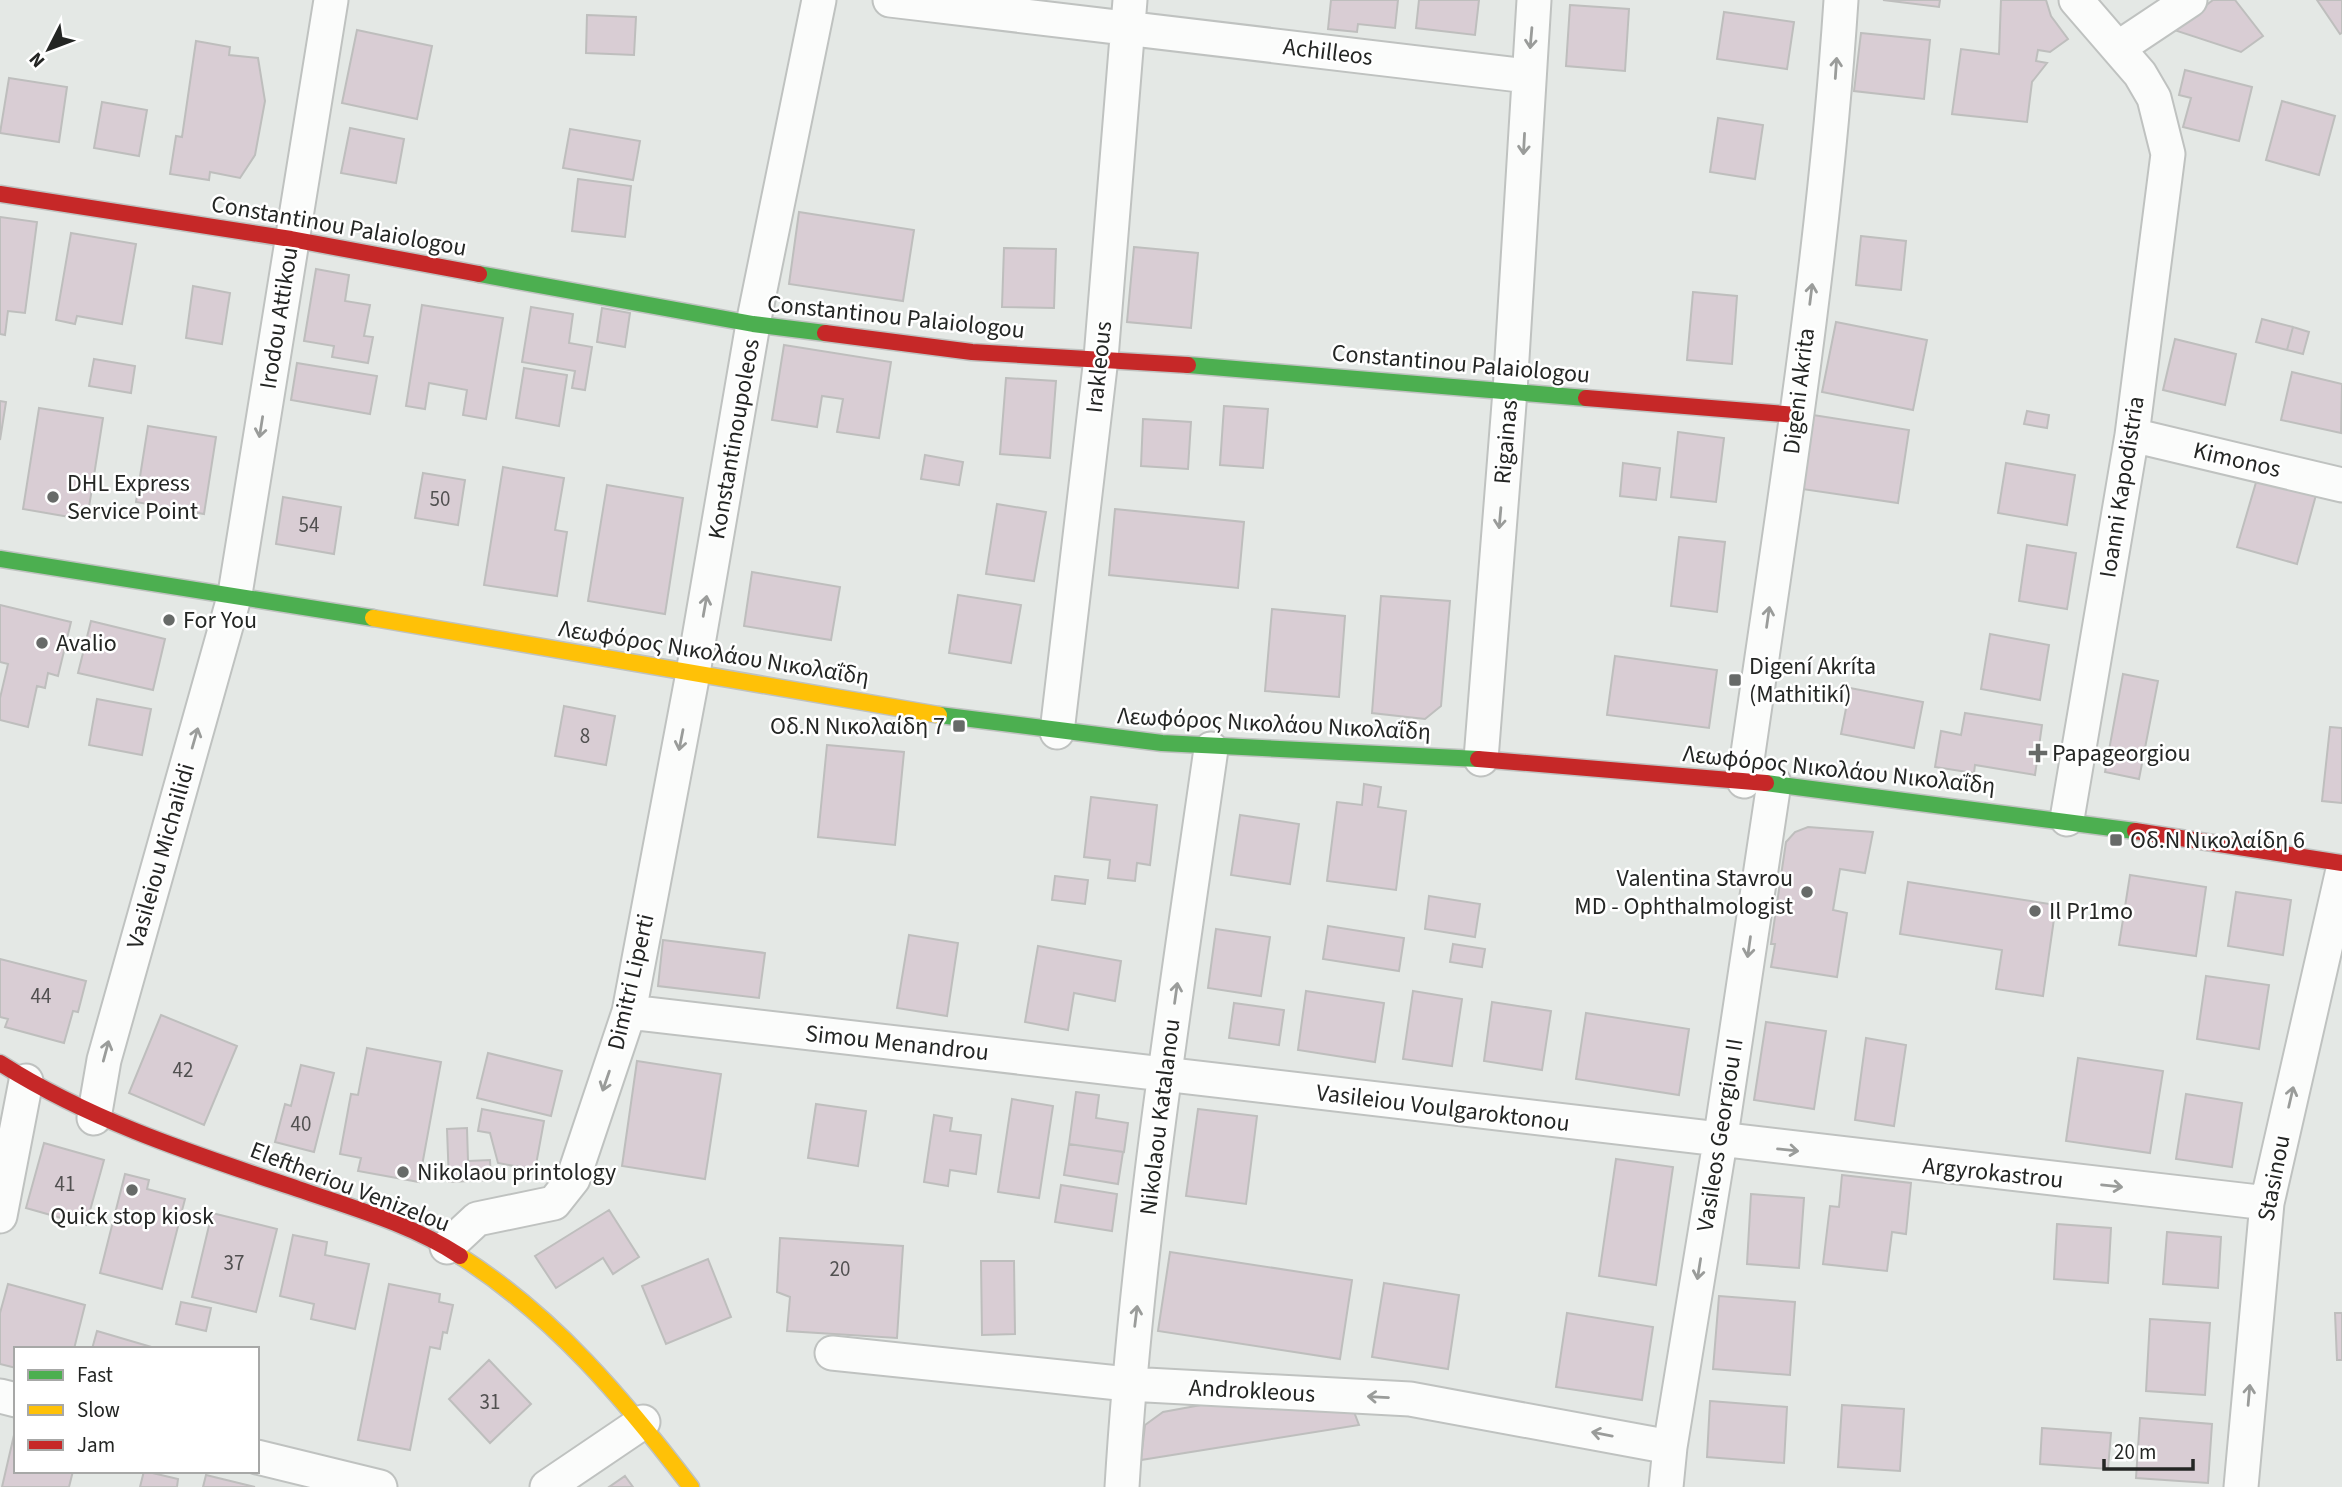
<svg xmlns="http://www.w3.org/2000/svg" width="2342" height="1487" viewBox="0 0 2342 1487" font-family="'Source Sans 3',sans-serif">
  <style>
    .building { fill: #d9cdd4; stroke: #bebebd; stroke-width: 2 }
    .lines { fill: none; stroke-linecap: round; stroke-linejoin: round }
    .street-casing { stroke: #bfc2c0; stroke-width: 37 }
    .fast-casing { stroke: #bfc2c0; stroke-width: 19 }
    .slow-casing { stroke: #bfc2c0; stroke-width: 19 }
    .jam-casing { stroke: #bfc2c0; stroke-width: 19 }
    .street { stroke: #fbfcfb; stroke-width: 33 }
    .fast { stroke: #4caf50; stroke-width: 16 }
    .slow { stroke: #ffc107; stroke-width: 16 }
    .jam { stroke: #c62828; stroke-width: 16 }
    .oneway { stroke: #9a9c9a }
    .poi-dot { fill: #676a68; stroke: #fff; stroke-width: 2.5 }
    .labels { text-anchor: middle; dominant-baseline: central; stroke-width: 5; stroke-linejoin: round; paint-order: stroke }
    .number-label { font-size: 21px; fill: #515050 }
    .street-label { font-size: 24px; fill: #242624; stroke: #fff }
    .poi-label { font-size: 24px; fill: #242624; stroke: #fff; text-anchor: start }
  </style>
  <rect width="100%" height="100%" fill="#e4e8e5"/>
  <path class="building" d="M1331,0H1398L1395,28L1358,24L1357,32L1328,29Z
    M1419,0H1479L1475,35L1416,28Z
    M1883,0H1940L1939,7Z
    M2001,0H2046L2051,16L2068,39L2050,52L2038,50L2036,61L2047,63L2032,82L2027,122L1952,114L1961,49L1999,54Z
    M2213,0H2235L2263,36L2241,52L2174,30Z
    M2317,0H2342V33L2340,34Z
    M1570,5L1629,9L1625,71L1566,66Z
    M1724,12L1794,22L1787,69L1717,59Z
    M587,15L636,17L634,55L586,53Z
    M357,30L432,46L417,119L342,103Z
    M1861,33L1930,40L1924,99L1854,91Z
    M196,41L230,47L229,55L258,58L265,101L255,155L240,178L210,172L209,180L170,174L176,136L182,137Z
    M2185,70L2252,87L2239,141L2183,127L2191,98L2179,95Z
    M9,78L67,87L59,142L0,133Z
    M2282,101L2335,116L2319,175L2266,160Z
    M102,102L147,110L139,156L94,148Z
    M1718,118L1763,125L1755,179L1710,172Z
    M350,128L404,139L396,183L341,173Z
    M570,129L640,141L633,180L563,168Z
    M578,179L631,186L625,237L572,231Z
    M799,212L914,230L903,301L789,284Z
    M0,217L37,222L25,313L8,311L5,335L0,334Z
    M71,233L136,244L122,324L77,316L75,324L56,320Z
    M1861,236L1906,241L1901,290L1856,285Z
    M1134,247L1198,253L1191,328L1127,322Z
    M1004,248L1056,249L1054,308L1002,307Z
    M316,269L349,275L345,301L370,305L364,336L373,337L368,363L332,357L334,346L304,341Z
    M193,286L230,293L222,344L186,338Z
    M1693,292L1737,296L1732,364L1687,360Z
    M422,305L503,318L486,419L463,415L467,390L429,383L425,409L406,406Z
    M531,307L573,314L569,343L592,347L585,390L572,388L575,371L522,362Z
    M602,308L630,313L625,347L597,342Z
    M2262,319L2293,327L2287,350L2256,342Z
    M1836,322L1927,340L1913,410L1822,392Z
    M2293,327L2309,332L2303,354L2287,350Z
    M2175,339L2236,354L2225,405L2163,390Z
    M784,345L891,362L879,438L837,432L843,399L822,396L817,427L772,420Z
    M94,359L135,366L131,393L89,386Z
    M297,363L377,376L370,414L291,400Z
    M524,368L567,375L559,426L516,418Z
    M2292,372L2342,384L2341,433L2281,420Z
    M1006,378L1056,381L1050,458L1000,454Z
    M0,401L6,402L0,440Z
    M1224,406L1268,409L1263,468L1220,465Z
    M39,408L103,418L87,520L23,509Z
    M2027,411L2049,415L2047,428L2024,424Z
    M1813,415L1909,430L1898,503L1802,489Z
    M1143,419L1191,422L1188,469L1141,466Z
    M148,426L216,437L204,514L136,502Z
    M1678,432L1724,438L1716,502L1671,497Z
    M925,455L963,462L959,485L921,479Z
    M1623,463L1660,468L1656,500L1620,496Z
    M2006,463L2075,475L2067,525L1998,513Z
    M503,467L564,478L555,530L567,532L557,596L484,585Z
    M423,473L465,480L458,525L415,518Z
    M2257,479L2316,495L2297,564L2237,547Z
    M607,485L683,498L665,614L588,601Z
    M283,497L341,507L334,554L276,544Z
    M997,504L1046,512L1034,581L986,574Z
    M1115,509L1244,522L1238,588L1109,575Z
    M1679,537L1725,542L1717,612L1671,606Z
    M2027,545L2076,553L2067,609L2019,601Z
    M752,572L840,587L831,640L744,626Z
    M958,595L1021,605L1011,663L949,653Z
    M1381,596L1450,601L1441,706L1425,719L1372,713Z
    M0,605L71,622L58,676L48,673L45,688L37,686L28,727L0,720V698L8,664L0,662Z
    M1272,609L1345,616L1339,697L1265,691Z
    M91,621L165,639L153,690L78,673Z
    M1990,634L2049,645L2040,700L1981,689Z
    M1615,656L1717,670L1709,728L1607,715Z
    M2123,674L2158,681L2139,779L2105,772Z
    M1850,688L1923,702L1914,748L1841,734Z
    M97,699L151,709L142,755L89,745Z
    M564,706L615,716L606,765L555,756Z
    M1965,713L2042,725L2035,775L1975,765L1974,773L1935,767L1941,731L1961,735Z
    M2330,727L2342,728V803L2322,801Z
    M827,745L904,752L895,845L818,837Z
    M1364,784L1381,787L1378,807L1406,811L1396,890L1327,881L1337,802L1362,805Z
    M1091,797L1157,805L1150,865L1137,863L1135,881L1108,878L1110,860L1084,857Z
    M1240,815L1299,824L1290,884L1231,875Z
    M1808,827L1873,832L1865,873L1840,869L1833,910L1847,913L1837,977L1771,967L1775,944H1771L1786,842L1795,832Z
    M2130,875L2206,887L2196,956L2119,945Z
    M1055,876L1088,880L1085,904L1052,900Z
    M1908,882L2056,905L2043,996L1996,989L2002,950L1900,934Z
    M2236,892L2291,900L2283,955L2228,946Z
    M1429,896L1480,904L1475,937L1425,929Z
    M1328,926L1404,938L1399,971L1323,959Z
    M1216,929L1270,937L1261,996L1208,988Z
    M909,935L958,943L947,1016L897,1008Z
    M663,940L765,953L759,998L658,986Z
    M1453,944L1485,949L1482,967L1450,962Z
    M1038,946L1121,961L1115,1001L1074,993L1068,1030L1025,1022Z
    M0,959L86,981L78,1012L73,1011L64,1043L5,1027L8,1019L0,1017Z
    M2206,976L2269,985L2259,1049L2197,1039Z
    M1306,991L1384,1003L1375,1062L1298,1050Z
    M1413,991L1462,999L1452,1066L1403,1059Z
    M1492,1002L1551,1011L1542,1070L1484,1061Z
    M1234,1003L1284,1010L1279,1045L1229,1038Z
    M1586,1013L1689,1029L1679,1095L1576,1079Z
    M161,1015L237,1046L204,1125L129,1093Z
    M1766,1022L1826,1031L1814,1109L1754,1100Z
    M1866,1038L1906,1045L1894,1126L1855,1120Z
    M367,1048L441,1062L419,1182L358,1171L361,1158L340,1154L351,1094L358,1095Z
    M488,1053L562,1071L551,1116L477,1098Z
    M2078,1058L2163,1071L2150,1153L2066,1141Z
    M637,1061L721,1074L705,1179L622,1166Z
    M301,1065L334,1073L314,1152L275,1142L285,1104L291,1106Z
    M1076,1092L1099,1095L1096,1118L1128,1123L1124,1152L1069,1144Z
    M2186,1094L2242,1103L2232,1167L2176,1159Z
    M1012,1099L1053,1106L1039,1198L998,1192Z
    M816,1104L866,1111L858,1166L808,1158Z
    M482,1109L544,1121L535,1170L498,1163L490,1133L478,1131Z
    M1198,1109L1257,1116L1246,1204L1186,1196Z
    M934,1115L952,1118L950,1131L981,1135L976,1174L950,1170L948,1186L924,1182Z
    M467,1128L468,1161L490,1160L491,1180L449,1182L447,1129Z
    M44,1143L104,1160L86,1225L26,1208Z
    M1069,1144L1123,1152L1118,1184L1064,1175Z
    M1616,1159L1673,1167L1656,1285L1599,1276Z
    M125,1174L149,1180L147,1189L185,1199L162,1289L100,1273Z
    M1842,1175L1911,1183L1906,1234L1892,1232L1887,1271L1823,1264L1830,1206L1839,1207Z
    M1061,1185L1117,1194L1112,1231L1055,1222Z
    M1751,1194L1804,1198L1799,1268L1747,1264Z
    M609,1210L639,1257L613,1274L603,1258L556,1288L535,1256Z
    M212,1213L277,1229L256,1312L192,1297Z
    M2057,1224L2111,1228L2108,1283L2054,1279Z
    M2167,1232L2221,1237L2218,1288L2163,1284Z
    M293,1235L327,1242L325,1255L369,1264L355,1329L311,1319L314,1304L280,1296Z
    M780,1238L903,1246L897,1338L787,1331L790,1297L777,1292Z
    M1170,1252L1352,1280L1340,1359L1158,1331Z
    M708,1259L731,1317L666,1344L642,1286Z
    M981,1261H1014L1015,1334L982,1335Z
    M1384,1283L1459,1295L1448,1369L1372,1357Z
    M8,1284L85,1305L74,1349H16V1368L0,1364V1313Z
    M389,1284L440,1294L439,1302L453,1305L447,1333L443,1332L440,1349L430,1347L410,1450L358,1440Z
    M1719,1296L1795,1302L1790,1375L1713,1369Z
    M181,1302L211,1308L206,1331L176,1324Z
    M1567,1313L1653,1327L1642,1400L1556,1387Z
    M2335,1313H2342V1360H2337Z
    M2150,1319L2210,1323L2205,1395L2146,1391Z
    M97,1331L155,1348V1349H92Z
    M489,1360L531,1404L490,1443L449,1399Z
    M1710,1401L1787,1407L1784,1463L1707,1457Z
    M1212,1403L1354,1412L1359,1425L1141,1460L1145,1425L1163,1412Z
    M1842,1405L1904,1409L1900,1471L1838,1467Z
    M2140,1418L2212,1424L2208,1483L2136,1478Z
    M2042,1428L2111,1433L2108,1469L2040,1464Z
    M14,1435L16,1471H73L69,1487H2Z
    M144,1471L178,1479L177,1487H140Z
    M206,1475L255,1487H203Z
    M625,1476L633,1487H609Z"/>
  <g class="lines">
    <g class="street-casing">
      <path id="street" d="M890,0L1528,76
        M2118,48L2190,0
        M2132,435L2342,485
        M1057,732L1101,358L1130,0
        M1481,759L1510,391L1534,0
        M1744,781C1781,522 1824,262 1841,0
        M2067,819L2132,435L2168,154L2154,98L2140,74L2076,0
        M629,1012C1175,1074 1720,1142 2267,1203
        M94,1118L104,1060L235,594L331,0
        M0,1216L26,1081
        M447,1247L477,1219L554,1203L573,1179L629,1012L693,673L753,324L819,0
        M832,1353L1128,1384L1410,1399L1670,1447
        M0,1396L16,1400
        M257,1457L380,1487
        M547,1487L643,1422
        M1122,1487C1137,1240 1176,994 1211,749
        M1666,1487L1670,1447L1720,1142L1774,783
        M2241,1487L2267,1203L2342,874"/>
    </g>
    <g class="fast-casing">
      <path id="fast" d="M479,274L753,324L825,333
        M1188,365L1586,398
        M0,559L373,618
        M939,715L1162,743L1478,759
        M1766,783L2135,831"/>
    </g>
    <g class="slow-casing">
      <path id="slow" d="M373,618L939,715
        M460,1256C554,1316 624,1399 691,1487"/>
    </g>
    <g class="jam-casing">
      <path id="jam" d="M0,194L291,239L479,274
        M825,333L972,352L1188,365
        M1586,398L1797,415
        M1478,759L1766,783
        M2135,831L2342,863
        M0,1063C93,1122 194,1154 298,1189C353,1208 411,1224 460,1256"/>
    </g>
    <use href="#street" class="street"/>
    <use href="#fast" class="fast"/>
    <use href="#slow" class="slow"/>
    <use href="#jam" class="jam"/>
  </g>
  <defs><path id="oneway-shaft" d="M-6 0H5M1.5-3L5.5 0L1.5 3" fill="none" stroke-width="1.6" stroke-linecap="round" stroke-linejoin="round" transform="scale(1.75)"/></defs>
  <g class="oneway">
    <use href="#oneway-shaft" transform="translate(1531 38) rotate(95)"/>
    <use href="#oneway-shaft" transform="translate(1836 68) rotate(-86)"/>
    <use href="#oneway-shaft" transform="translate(1524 144) rotate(93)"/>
    <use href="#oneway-shaft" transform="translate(1811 294) rotate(-83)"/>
    <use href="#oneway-shaft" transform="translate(261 427) rotate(99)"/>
    <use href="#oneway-shaft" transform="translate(1500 518) rotate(95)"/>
    <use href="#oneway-shaft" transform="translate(705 606) rotate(-80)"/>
    <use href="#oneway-shaft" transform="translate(1768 617) rotate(-82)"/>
    <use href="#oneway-shaft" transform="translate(195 738) rotate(-74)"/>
    <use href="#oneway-shaft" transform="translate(681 740) rotate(101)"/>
    <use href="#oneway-shaft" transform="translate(1749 947) rotate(98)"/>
    <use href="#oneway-shaft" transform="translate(1176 993) rotate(-82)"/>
    <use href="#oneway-shaft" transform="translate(106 1051) rotate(-75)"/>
    <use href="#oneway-shaft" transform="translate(606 1081) rotate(109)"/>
    <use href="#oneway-shaft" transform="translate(2291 1097) rotate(-77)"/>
    <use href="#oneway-shaft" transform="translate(1788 1150) rotate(6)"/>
    <use href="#oneway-shaft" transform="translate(2112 1186) rotate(6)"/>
    <use href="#oneway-shaft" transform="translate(1699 1269) rotate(99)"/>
    <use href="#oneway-shaft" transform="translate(1136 1316) rotate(-83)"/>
    <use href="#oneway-shaft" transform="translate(2249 1395) rotate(-85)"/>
    <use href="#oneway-shaft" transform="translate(1378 1397) rotate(-177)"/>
    <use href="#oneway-shaft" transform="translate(1602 1434) rotate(-169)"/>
  </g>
  <g class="poi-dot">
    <circle cx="53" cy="497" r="7"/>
    <circle cx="169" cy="620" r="7"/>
    <circle cx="42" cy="643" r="7"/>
    <rect x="1728" y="673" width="14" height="14" rx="3.5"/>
    <rect x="952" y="719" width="14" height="14" rx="3.5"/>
    <path d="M2034.5 742.5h7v7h7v7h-7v7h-7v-7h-7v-7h7z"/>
    <rect x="2109" y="833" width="14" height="14" rx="3.5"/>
    <circle cx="1807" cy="892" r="7"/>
    <circle cx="2035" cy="911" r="7"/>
    <circle cx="403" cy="1172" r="7"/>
    <circle cx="132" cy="1190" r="7"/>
  </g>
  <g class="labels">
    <g class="number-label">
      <text x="440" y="499">50</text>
      <text x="309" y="525">54</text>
      <text x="585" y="736">8</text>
      <text x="41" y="996">44</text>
      <text x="183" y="1070">42</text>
      <text x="301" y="1124">40</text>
      <text x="65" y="1184">41</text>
      <text x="234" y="1263">37</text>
      <text x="840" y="1269">20</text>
      <text x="490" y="1402">31</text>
    </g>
    <g class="street-label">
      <text transform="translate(1328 52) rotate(7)">Achilleos</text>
      <text transform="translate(339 226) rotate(10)">Constantinou Palaiologou</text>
      <text transform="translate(896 317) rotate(6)">Constantinou Palaiologou</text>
      <text transform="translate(279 318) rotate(-81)">Irodou Attikou</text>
      <text transform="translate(1461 364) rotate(5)">Constantinou Palaiologou</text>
      <text transform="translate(1099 367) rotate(-84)">Irakleous</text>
      <text transform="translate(1799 391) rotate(-83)">Digeni Akrita</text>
      <text transform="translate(734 439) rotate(-80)">Konstantinoupoleos</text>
      <text transform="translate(1506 442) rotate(-85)">Rigainas</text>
      <text transform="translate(2237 460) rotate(13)">Kimonos</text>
      <text transform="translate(2122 487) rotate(-81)">Ioanni Kapodistria</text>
      <text transform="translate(714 653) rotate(9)">Λεωφόρος Νικολάου Νικολαΐδη</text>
      <text transform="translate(1274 724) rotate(3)">Λεωφόρος Νικολάου Νικολαΐδη</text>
      <text transform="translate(1839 770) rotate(6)">Λεωφόρος Νικολάου Νικολαΐδη</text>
      <text transform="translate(161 856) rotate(-74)">Vasileiou Michailidi</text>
      <text transform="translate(631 982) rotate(-77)">Dimitri Liperti</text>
      <text transform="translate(897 1043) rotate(6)">Simou Menandrou</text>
      <text transform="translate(1443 1108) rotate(7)">Vasileiou Voulgaroktonou</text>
      <text transform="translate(1160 1117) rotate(-83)">Nikolaou Katalanou</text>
      <text transform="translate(1720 1135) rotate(-81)">Vasileos Georgiou II</text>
      <text transform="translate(1993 1173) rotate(6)">Argyrokastrou</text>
      <text transform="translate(2274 1178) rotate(-79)">Stasinou</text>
      <text transform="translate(350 1187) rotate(21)">Eleftheriou Venizelou</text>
      <text transform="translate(1252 1391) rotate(3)">Androkleous</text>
    </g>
    <g class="poi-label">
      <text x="67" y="483">DHL Express<tspan x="67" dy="28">Service Point</tspan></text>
      <text x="183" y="620">For You</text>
      <text x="56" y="643">Avalio</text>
      <text x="1749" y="666">Digení Akríta<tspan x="1749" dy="28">(Mathitikí)</tspan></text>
      <text x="945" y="726" text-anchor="end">Οδ.Ν Νικολαίδη 7</text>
      <text x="2052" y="753">Papageorgiou</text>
      <text x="2130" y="840">Οδ.Ν Νικολαίδη 6</text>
      <text x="1793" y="878" text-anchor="end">Valentina Stavrou<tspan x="1793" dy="28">MD - Ophthalmologist</tspan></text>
      <text x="2049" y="911">Il Pr1mo</text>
      <text x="417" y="1172">Nikolaou printology</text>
      <text x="132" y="1216" text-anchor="middle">Quick stop kiosk</text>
    </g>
  </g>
  <rect x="14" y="1347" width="245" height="126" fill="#ffffff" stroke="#a7a8a7" stroke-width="2"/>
  <rect x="28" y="1370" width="35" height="10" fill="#4caf50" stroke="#a7a8a7" stroke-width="2"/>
  <text x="77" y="1382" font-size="21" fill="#242624">Fast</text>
  <rect x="28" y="1405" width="35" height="10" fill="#ffc107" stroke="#a7a8a7" stroke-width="2"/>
  <text x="77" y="1417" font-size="21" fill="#242624">Slow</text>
  <rect x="28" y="1440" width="35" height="10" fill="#c62828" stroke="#a7a8a7" stroke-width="2"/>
  <text x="77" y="1452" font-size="21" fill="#242624">Jam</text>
  <g transform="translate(49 49) rotate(228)" stroke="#ffffff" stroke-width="5" paint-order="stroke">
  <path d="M0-5L12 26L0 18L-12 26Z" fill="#242624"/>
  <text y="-10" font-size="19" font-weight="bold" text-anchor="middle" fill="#242624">N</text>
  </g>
  <path d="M2104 1459v10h89v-10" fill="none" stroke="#242624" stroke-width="3.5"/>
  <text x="2114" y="1459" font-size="21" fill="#242624" stroke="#ffffff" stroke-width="5" paint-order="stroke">20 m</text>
</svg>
